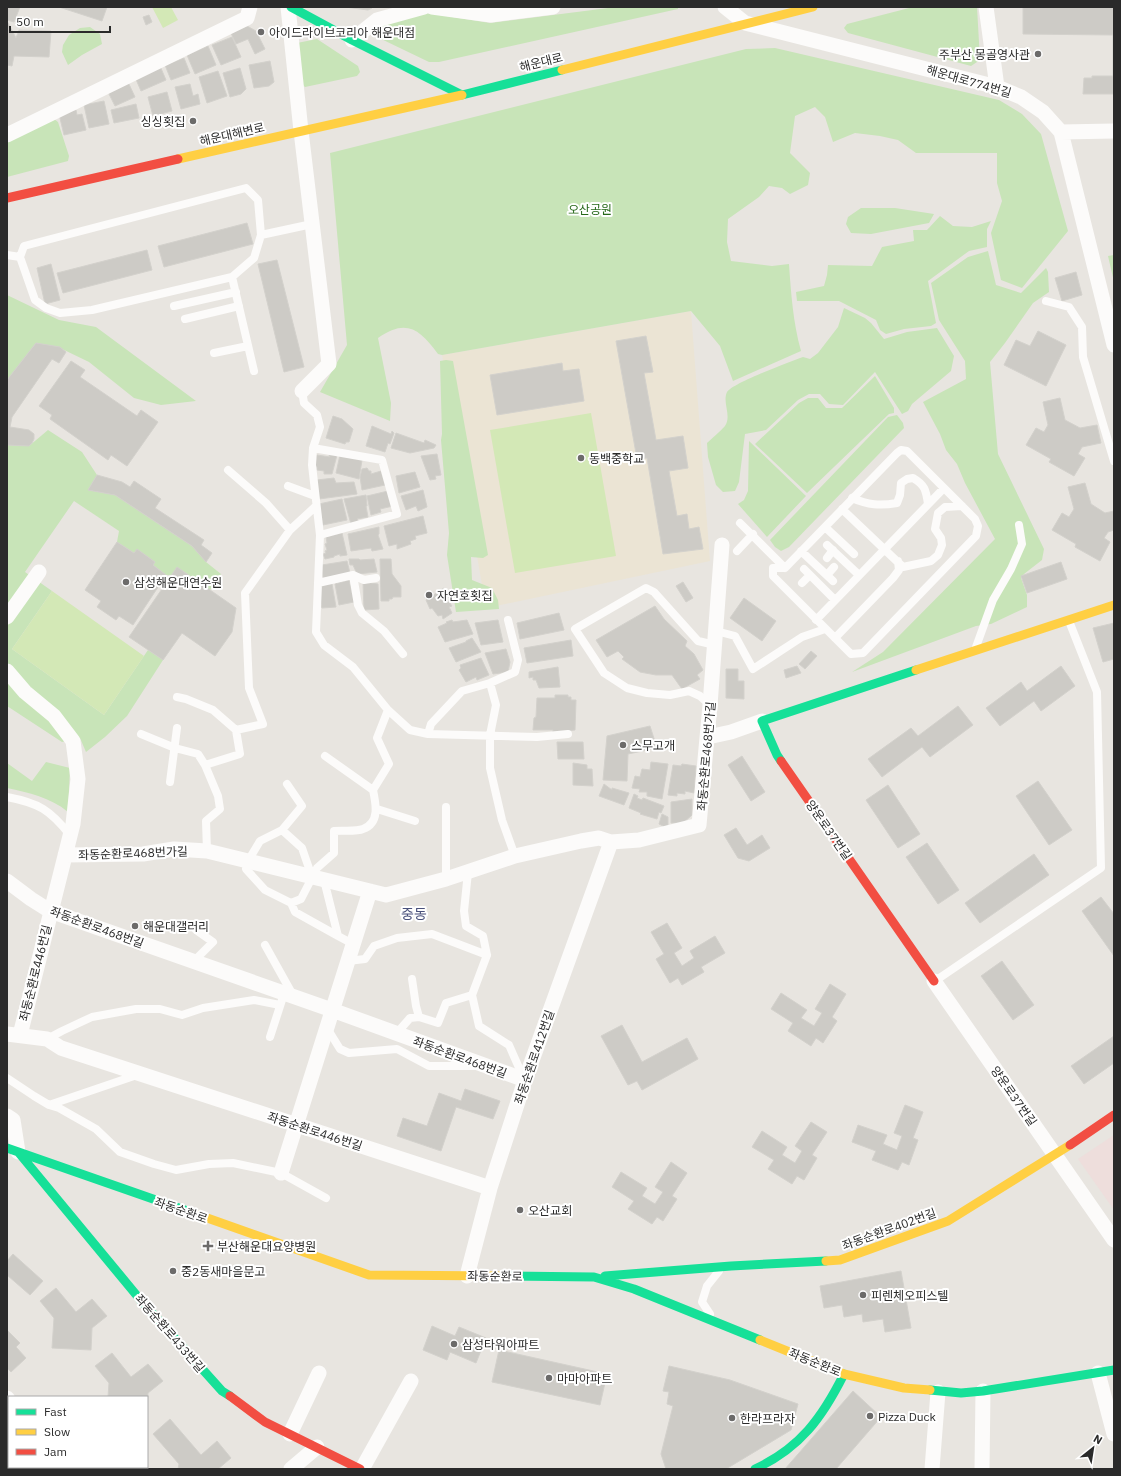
<svg xmlns="http://www.w3.org/2000/svg" width="1121" height="1476" viewBox="0 0 1121 1476" font-family="'IBM Plex Sans','Noto Sans KR',sans-serif">
  <style>
    .education { fill: #ebe4d4 }
    .medical { fill: #eededc }
    .green { fill: #c8e4b8 }
    .pitch { fill: #d3e8b6 }
    .building { fill: #cdcbc6; stroke: #d3d1cc }
    .lines { fill: none; stroke-linecap: round; stroke-linejoin: round }
    .lane { stroke: #fcfbfa; stroke-width: 8 }
    .street { stroke: #fcfbfa; stroke-width: 15 }
    .fast { stroke: #16e098; stroke-width: 9 }
    .slow { stroke: #ffcf43; stroke-width: 9 }
    .jam { stroke: #f24e42; stroke-width: 9 }
    .poi-dot { fill: #6c6b6a; stroke: #fff; stroke-width: 1.5 }
    .labels { text-anchor: middle; dominant-baseline: central; stroke-width: 4; stroke-linejoin: round; paint-order: stroke }
    .poi-label { font-size: 12px; fill: #2a2a2a; stroke: #fff; text-anchor: start }
    .street-label { font-size: 12px; fill: #2a2a2a; stroke: #fff }
    .park-label { font-size: 12px; fill: #266819; stroke: #fff }
    .quarter-label { font-size: 14px; fill: #4a517b; stroke: #fff }
  </style>
  <rect width="100%" height="100%" fill="#e8e5e0"/>
  <path class="education" d="M691,311L710,561L486,608L442,355Z"/>
  <path class="medical" d="M1114,1135V1210L1078,1159Z"/>
  <path class="green" d="M616,7H678V9L439,62H429L377,37V29L390,22L427,13L490,23Z
    M913,7H977L980,60L971,66L848,33L844,28L847,24Z
    M90,27L100,34L102,44L82,55L68,65L62,52L63,45L69,35L80,28Z
    M317,39L358,66L360,72L357,76L305,87L300,82L297,43Z
    M775,48L999,100L1022,114L1041,134L1068,231L1022,288L1001,280L991,233L1002,201L997,183V153H916L898,140L880,136L855,133L833,142L825,117L815,107L795,116L790,153L810,173L808,185L790,194L782,188L769,186L759,197L728,219L727,242L731,261L772,266L789,264C791,293 793,322 801,351L733,381L720,346L691,311L442,355L438,354C420,329 406,318 378,338L391,403L390,421L320,392L347,345L330,153L746,49Z
    M54,119L58,122L69,156L68,161L7,177V141Z
    M861,208H895L934,214L929,223L871,234L851,233L846,224L848,217Z
    M940,216L953,226L972,227L991,221L987,229V247L969,251L928,281L936,323L931,326L904,329L886,334L880,330L876,320L839,301H797L796,292L824,286L827,275L828,265L872,266L882,247L914,241L913,230H927Z
    M988,251L996,285L1021,293L1046,268L1048,272L1049,292L1033,303L1005,343L990,362L998,454L1044,549L1042,560L1024,574L1021,578L1027,595V607L991,624L976,626L852,672L883,652L995,539L965,483L957,464L946,450L940,434L923,402L966,379L965,361L939,320L931,283L968,257Z
    M1114,255V282L1108,256Z
    M7,295L59,320L96,327L196,401L161,405L134,398L89,362L60,348L36,343L7,380Z
    M844,308L865,318L871,323L884,339L907,332L937,328L954,356L951,371L912,404L908,411L902,414L875,372L843,405L829,404L820,394H809L798,400L766,430L745,434L739,482L735,491L723,492L716,485L708,457L707,443C713,437 720,432 725,426C732,416 722,402 727,392C732,383 790,362 803,357L810,359L818,353L838,327Z
    M446,360L453,361L488,555L483,558L471,557L472,580L492,588L498,600L499,609L456,612L447,555L449,533L441,440L442,434L440,361Z
    M875,376L894,408V413L889,414L807,493L755,444L799,403L808,398H818L826,408H842Z
    M897,415L903,423L904,428L789,547L781,551L775,547L770,540L888,417Z
    M48,430L82,452L97,475L88,490L115,495L192,546L206,562L221,574L210,590L172,575H166L153,565L155,562L137,550L134,553L117,542L119,531L74,501L25,572L52,591L12,649L104,715L148,650L163,660L127,716L105,737L86,752L80,738L62,742L7,706V445L29,446Z
    M749,441L806,496L767,537L738,504L744,500L748,491Z
    M46,762L70,768L68,812C50,797 29,793 7,788V763L32,781Z"/>
  <path class="pitch" d="M152,7H171L178,20L163,28Z
    M591,413L616,556L515,573L490,430Z
    M52,591L144,656L104,715L12,649Z"/>
  <path class="building" d="M7,7H20L14,22L7,20Z
    M59,7H107L102,21Z
    M345,7H372V8L368,10Z
    M1023,7H1114V94H1083L1084,78H1092V76H1113V35L1023,34Z
    M149,15L152,22L146,25L143,17Z
    M7,21L16,38L19,30L51,31L49,57L14,56L12,66L7,65Z
    M247,26L256,31L265,49L255,54L248,39L236,44L231,33Z
    M232,37L241,57L221,65L212,45Z
    M208,46L216,65L195,74L187,55Z
    M184,58L190,73L171,80L165,65Z
    M270,61L274,82L269,86L254,88L249,65Z
    M160,66L166,80L141,91L135,77Z
    M240,68L246,89L241,94L230,97L223,73Z
    M218,71L227,96L207,103L199,77Z
    M127,80L135,97L115,106L107,90Z
    M190,84L193,96L198,94L200,104L181,109L175,87Z
    M167,92L172,111L153,116L148,97Z
    M104,101L109,124L89,128L84,105Z
    M136,104L139,118L114,123L111,110Z
    M76,110L77,115L82,114L86,130L64,135L59,114Z
    M247,223L253,244L164,267L158,246Z
    M147,250L152,270L63,293L57,273Z
    M277,260L304,367L284,372L258,264Z
    M51,264L60,300L45,304L37,268Z
    M1076,272L1082,295L1062,301L1055,278Z
    M1038,331L1066,345L1046,386L1004,365L1016,340L1030,346Z
    M646,336L653,372L644,373L656,440L683,436L688,468L669,471L677,516L687,514L689,529L699,527L703,549L663,554L647,458L637,459L616,341Z
    M36,343L60,347L66,352L59,363L52,359L12,417L10,427L29,430L34,434V439L32,443L29,446L7,445V380Z
    M71,361L85,370L80,377L137,416L141,410L158,422L127,466L111,455L108,460L50,419L52,415L39,406Z
    M562,363L563,371L579,369L584,401L497,415L490,375Z
    M1060,398L1065,420L1080,428L1097,425L1101,443L1082,447L1078,454L1085,458L1074,476L1049,462L1051,459L1026,445L1036,428L1044,432L1048,425L1043,402Z
    M333,416L342,419L353,429L349,442H346L345,444L326,438Z
    M372,426L391,434L392,431L394,433L390,444L388,443L385,452L366,446Z
    M396,433L424,443L425,440L436,445L434,448L410,453L391,448Z
    M437,454L441,475L435,476L436,479L430,480L421,456Z
    M317,455L330,457L329,455H337L332,474H324V471L317,470V467L315,466Z
    M340,455L362,460L359,479L336,473Z
    M367,468L369,471H371V474L381,471L385,485L362,490L360,477L362,469Z
    M415,472L420,487L399,493L396,476Z
    M97,475L122,482L130,487L134,481L161,499L155,508L204,540L201,545L212,553L206,562L192,546L115,495L88,490Z
    M334,478L336,483L354,482L357,494L319,499L317,480Z
    M1085,483L1091,504L1105,513L1114,511V530L1108,532L1104,538L1110,542L1100,561L1075,547L1076,544L1052,530L1062,513L1069,517L1074,509L1068,487Z
    M423,490L427,507L418,511L416,506L406,510L401,496Z
    M388,491L393,506L380,509L381,512L371,515L367,496Z
    M366,495L367,506H366L368,517L357,519L359,522L351,524L344,499Z
    M342,499L347,520L323,525L319,504Z
    M423,516L427,533L415,536L416,539L410,541L411,544L397,549V544L389,546L384,526Z
    M379,527V534L378,535L383,549L372,551L371,548L351,551L348,534Z
    M342,533L347,555L340,556V554L334,556V557L325,559L323,554L326,553L325,551L327,550L325,544L327,543L326,537Z
    M117,542L134,553L137,549L155,562L153,565L166,575L133,625L119,616L116,620L97,607L101,601L85,590Z
    M349,559H359L360,560L374,559L377,572L357,574L353,565H350Z
    M380,559H391L392,574L401,586V597H393L392,599H389V601H381Z
    M347,561L350,573L323,578L322,565Z
    M1061,562L1067,579L1027,593L1021,576Z
    M177,567L236,608L232,632L215,656L182,633L163,660L129,637Z
    M349,580L354,602L339,605L335,584Z
    M363,582L378,584L379,609L364,610Z
    M683,582L693,598L686,602L676,586Z
    M332,584L336,607L322,608L320,599V585Z
    M444,588L449,597L447,599L452,606L449,607L452,613L443,619L442,615L438,616L432,608L430,609L426,600Z
    M744,598L776,621L762,641L730,618Z
    M655,606L664,619L687,641L685,646L694,654L703,670L697,675L700,679L682,689L672,675H656L640,672L622,659L624,657L618,651L607,657L596,640Z
    M559,613L564,630L520,639L517,623Z
    M452,620L453,622L467,620L473,634L445,642L438,627L447,623L446,622Z
    M498,620L503,642L481,645L475,623Z
    M1114,623V659L1103,662L1093,628Z
    M472,638L481,652L456,662L449,648L466,642V641Z
    M571,640L573,656L527,663L524,648Z
    M506,649L510,662L508,672L493,674L485,653Z
    M811,651L817,656L805,669L799,664Z
    M481,658L489,675L477,680L476,677L466,682L459,670L461,668L460,665Z
    M797,666L801,673L786,678L784,670Z
    M1061,666L1075,686L1041,711L1034,701L1000,726L986,708L1021,682L1027,691Z
    M558,667L560,687L539,688L536,680H533V677L529,678V672Z
    M726,669H738V681H744V699L726,698Z
    M555,695H568V697H571V700H576L575,730L553,732V730H533L534,718L536,717L537,698H555Z
    M958,706L973,725L930,757L922,747L882,777L868,759L911,728L918,736Z
    M650,726L657,748L628,754L627,781L603,780L607,736Z
    M557,742H583L584,759H558Z
    M742,756L765,792L751,801L728,765Z
    M651,762L668,764L662,799L647,796V792H639L640,789L632,788L635,776L640,777L642,769L650,770Z
    M573,763L587,765V769H592L593,786L573,785Z
    M682,764L696,766L694,793L685,791V794L677,793V796L668,795L673,765L681,766Z
    M1038,781L1072,830L1049,845L1016,796Z
    M604,784L612,790V788L629,793L624,805L599,796Z
    M888,785L920,834L898,848L866,800Z
    M634,794L638,796L637,798L642,800L643,798L664,806L661,813L659,812L657,819L640,814L641,813L629,808Z
    M692,799V815L683,823H671V802Z
    M662,814L668,817V825L665,827L659,824Z
    M736,828L747,845L762,835L770,848L749,861L738,858L724,835Z
    M927,843L959,890L938,904L906,857Z
    M1034,854L1049,875L980,923L965,903Z
    M1101,897L1114,914V956L1082,911Z
    M667,923L682,948L674,953L682,966L694,958L690,951L715,936L725,953L701,967L704,972L682,985L678,978L670,983L656,959L664,954L651,932Z
    M1002,961L1034,1005L1013,1020L981,976Z
    M830,984L846,994L832,1017L837,1021L823,1043L816,1038L811,1046L788,1031L793,1023L771,1009L781,993L807,1010L801,1018L814,1026L822,1013L815,1009Z
    M622,1025L642,1062L687,1038L698,1059L642,1090L637,1081L628,1085L601,1036Z
    M1114,1036V1063L1084,1084L1071,1066Z
    M465,1089L500,1101L493,1119L456,1107L441,1151L397,1136L403,1118L427,1126L439,1093L461,1101Z
    M905,1105L923,1112L913,1138L918,1140L909,1165L902,1162L898,1170L872,1160L876,1151L852,1142L858,1125L887,1135L883,1144L897,1150L902,1136L894,1133Z
    M811,1122L827,1132L812,1155L817,1158L804,1180L797,1176L792,1184L768,1169L774,1160L752,1147L762,1131L787,1147L782,1155L795,1163L802,1151L795,1146Z
    M671,1162L687,1173L672,1196L677,1199L663,1221L657,1217L652,1224L628,1209L634,1201L612,1187L621,1172L647,1188L642,1196L655,1204L663,1192L655,1187Z
    M13,1254L43,1281L30,1295L7,1275V1261Z
    M901,1271L911,1328L885,1332L883,1319L863,1322L862,1314L844,1317L842,1305L824,1308L820,1286Z
    M56,1288L76,1312L92,1299L107,1316L92,1328L91,1350L52,1348L54,1318L40,1301Z
    M432,1326L455,1336L459,1327L486,1338L476,1363L450,1352L447,1360L423,1350Z
    M7,1330L20,1343L16,1347L26,1358L11,1372L7,1368Z
    M499,1350L607,1374L600,1405L492,1382Z
    M112,1353L131,1377L148,1364L163,1381L148,1393L147,1408V1397H108L109,1383L95,1366Z
    M669,1366L730,1380L798,1404L791,1430L726,1469H666L661,1454L673,1406L667,1404L669,1392L663,1391Z
    M853,1391L881,1417L836,1469H785Z
    M170,1419L201,1455L217,1441L231,1458L218,1469H178L179,1464L153,1434Z
    M54,1467H75L77,1469H55Z"/>
  <g class="lines">
    <path class="lane" d="M7,255L20,257
      M232,277L92,310L60,313L46,308L35,300L20,257L24,246L246,188L258,200L261,235
      M1046,301L1069,307L1082,327L1083,357L1114,461
      M174,306L236,292
      M185,319L239,306
      M214,353L248,346
      M254,371L232,277L254,258L261,235L312,224
      M302,391L304,403L317,415L320,427L313,448L312,465L320,535L316,632L324,645L353,667L388,710L410,730L428,734L537,737L568,734
      M313,448L382,460L397,514L320,535
      M901,450L907,451L975,519L978,526L976,536L863,653L851,654L773,576V568H785L897,453Z
      M228,470L266,503L290,530
      M288,486L315,496
      M852,498C868,505 880,506 897,503L900,495L901,483L907,479L913,478C925,485 926,490 928,504
      M842,509L903,567L931,561L938,555L942,545L941,538L935,529L938,513L945,507L962,506
      M740,523L785,568
      M825,527L854,554
      M827,545L859,575
      M737,551L753,534
      M801,551L833,581
      M827,558L833,550
      M804,569L835,600
      M353,575L358,605L362,613L384,631L403,654
      M827,575L834,567
      M318,583L353,575L364,580L376,578
      M802,583L810,575
      M816,620L944,488
      M716,631L735,636L753,669L802,637L825,629
      M835,638L893,578L899,570L898,561
      M976,647L993,600L1011,569L1022,544L1019,525
      M490,683L496,705L490,735V768L502,820L515,856
      M177,697L186,699L213,710L236,730
      M710,705L700,696L689,691L670,695L647,693L627,688L604,673L575,629L646,588L654,592L698,641L715,645
      M141,734L175,748L198,754L205,765
      M428,734L431,724L462,691L490,683L515,672L518,660L508,620
      M325,756L373,790
      M170,782L177,728
      M287,784L302,806L282,830L260,841L248,861L246,869L265,890L291,903L295,912L338,936
      M7,797C39,803 50,810 70,835
      M446,807V879
      M377,809L415,821
      M282,830L302,848L312,877
      M207,851L206,821L220,809L218,796L205,765L240,754L236,730L263,724L249,688L245,593L290,530L316,506
      M468,872L464,911L466,926L483,936L487,955
      M324,880L338,936L353,944
      M291,903L301,899L317,868L334,853V831C342,830 356,832 363,829C380,823 376,804 373,790L389,764L377,738L388,710
      M265,945L294,997
      M194,961L213,942L196,930
      M348,961L365,959L374,946L397,938L432,934L487,955L472,995L446,1003L438,1023L419,1017L410,1018L396,1034
      M412,979L416,1006L419,1017
      M935,981L1101,868L1097,692L1069,621
      M472,995L479,1026L509,1045L524,1079
      M327,1028L340,1049L349,1053L397,1049L429,1066H474
      M270,1037L282,1000
      M47,1039L62,1031L92,1017L136,1009H160L182,1015L203,1008L254,1000L280,1005
      M7,1078L34,1096L49,1105L59,1108L96,1129L120,1152L154,1164L176,1170L209,1164L233,1163L281,1173L326,1198
      M49,1105L137,1075
      M710,1314L702,1302L707,1286L719,1271"/>
    <path class="street" d="M288,7L301,131L329,364L302,391
      M432,7L491,15L553,7
      M725,7L745,23L997,87L1021,97L1043,112L1061,132L1114,345
      M986,7L997,87
      M352,40L377,20L424,7
      M1061,132L1114,131
      M7,135L247,18L250,7
      M7,617L39,572
      M7,671L25,692L54,716L73,741L78,779L73,824L20,1035
      M708,737L731,732L762,721
      M65,855L143,854L174,849L207,851L386,895L446,879L515,856L581,841L599,838L611,842L639,840L699,825L710,705L722,545
      M7,881L31,899L50,911L332,1010L525,1080
      M934,981L1114,1240
      M7,1034L47,1039L61,1048L490,1188
      M7,1116L13,1120L18,1152
      M281,1173L370,891
      M467,1276L490,1188L525,1080L611,842
      M1098,1373L1114,1434
      M7,1398L9,1401
      M290,1434L319,1373
      M29,1467V1469
      M291,1469L317,1447
      M362,1469L411,1381
      M932,1469L938,1392
      M982,1469L983,1391"/>
    <path class="fast" d="M291,7L352,40L462,95L562,70
      M781,761L777,755L762,721L916,670
      M7,1148L196,1214
      M19,1153L143,1303L222,1391L230,1396
      M504,1276L594,1277L634,1289L760,1340
      M605,1276L731,1266L826,1261
      M930,1390L961,1393L983,1391L1114,1370
      M755,1469C800,1448 822,1418 844,1374"/>
    <path class="slow" d="M562,70L813,7
      M178,159L462,95
      M916,670L1114,605
      M196,1214L369,1275L504,1276
      M826,1261L840,1260L948,1221L1070,1145
      M760,1340L844,1374L904,1388L930,1390"/>
    <path class="jam" d="M7,198L178,159
      M781,761L934,981
      M1070,1145L1114,1115
      M230,1396L265,1422L360,1469"/>
  </g>
  <g class="poi-dot">
    <circle cx="261" cy="32" r="4"/>
    <circle cx="1038" cy="54" r="4"/>
    <circle cx="193" cy="121" r="4"/>
    <circle cx="581" cy="458" r="4"/>
    <circle cx="126" cy="582" r="4"/>
    <circle cx="429" cy="595" r="4"/>
    <circle cx="623" cy="745" r="4"/>
    <circle cx="135" cy="926" r="4"/>
    <circle cx="520" cy="1210" r="4"/>
    <path d="M206 1240h4v4h4v4h-4v4h-4v-4h-4v-4h4z"/>
    <circle cx="173" cy="1271" r="4"/>
    <circle cx="863" cy="1295" r="4"/>
    <circle cx="454" cy="1344" r="4"/>
    <circle cx="549" cy="1378" r="4"/>
    <circle cx="870" cy="1416" r="4"/>
    <circle cx="732" cy="1418" r="4"/>
  </g>
  <g class="labels">
    <g class="poi-label">
      <text x="269" y="32">아이드라이브코리아 해운대점</text>
      <text x="1030" y="54" text-anchor="end">주부산 몽골영사관</text>
      <text x="185" y="121" text-anchor="end">싱싱횟집</text>
      <text x="589" y="458">동백중학교</text>
      <text x="134" y="582">삼성해운대연수원</text>
      <text x="437" y="595">자연호횟집</text>
      <text x="631" y="745">스무고개</text>
      <text x="143" y="926">해운대갤러리</text>
      <text x="528" y="1210">오산교회</text>
      <text x="217" y="1246">부산해운대요양병원</text>
      <text x="181" y="1271">중2동새마을문고</text>
      <text x="871" y="1295">피렌체오피스텔</text>
      <text x="462" y="1344">삼성타워아파트</text>
      <text x="557" y="1378">마마아파트</text>
      <text x="878" y="1416">Pizza Duck</text>
      <text x="740" y="1418">한라프라자</text>
    </g>
    <g class="street-label">
      <text transform="translate(541 62) rotate(-14)">해운대로</text>
      <text transform="translate(969 81) rotate(16)">해운대로774번길</text>
      <text transform="translate(232 134) rotate(-13)">해운대해변로</text>
      <text transform="translate(706 756) rotate(-85)">좌동순환로468번가길</text>
      <text transform="translate(829 830) rotate(55)">양운로37번길</text>
      <text transform="translate(133 853) rotate(-2)">좌동순환로468번가길</text>
      <text transform="translate(97 927) rotate(20)">좌동순환로468번길</text>
      <text transform="translate(35 973) rotate(-76)">좌동순환로446번길</text>
      <text transform="translate(460 1057) rotate(20)">좌동순환로468번길</text>
      <text transform="translate(534 1057) rotate(-71)">좌동순환로412번길</text>
      <text transform="translate(1014 1096) rotate(55)">양운로37번길</text>
      <text transform="translate(315 1131) rotate(18)">좌동순환로446번길</text>
      <text transform="translate(181 1210) rotate(19)">좌동순환로</text>
      <text transform="translate(889 1229) rotate(-20)">좌동순환로402번길</text>
      <text transform="translate(495 1276) rotate(1)">좌동순환로</text>
      <text transform="translate(170 1333) rotate(49)">좌동순환로433번길</text>
      <text transform="translate(815 1362) rotate(22)">좌동순환로</text>
    </g>
    <g class="park-label">
      <text x="590" y="209">오산공원</text>
    </g>
    <g class="quarter-label">
      <text x="414" y="914">중동</text>
    </g>
  </g>
  <rect width="1121" height="1476" fill="none" stroke="#2a2a2a" stroke-width="16"/>
  <rect x="8" y="1396" width="140" height="72" fill="#ffffff" stroke="#aaaaaa"/>
  <rect x="16" y="1409" width="20" height="6" fill="#16e098" stroke="#aaaaaa"/>
  <text x="44" y="1416" font-size="12" fill="#2a2a2a">Fast</text>
  <rect x="16" y="1429" width="20" height="6" fill="#ffcf43" stroke="#aaaaaa"/>
  <text x="44" y="1436" font-size="12" fill="#2a2a2a">Slow</text>
  <rect x="16" y="1449" width="20" height="6" fill="#f24e42" stroke="#aaaaaa"/>
  <text x="44" y="1456" font-size="12" fill="#2a2a2a">Jam</text>
  <g transform="translate(1093 1448) rotate(30)" stroke="#ffffff" stroke-width="3" paint-order="stroke">
  <path d="M0-3L7 15L0 10L-7 15Z" fill="#2a2a2a"/>
  <text y="-6" font-size="11" font-weight="bold" text-anchor="middle" fill="#2a2a2a">N</text>
  </g>
  <path d="M10 26v6h100v-6" fill="none" stroke="#2a2a2a" stroke-width="2"/>
  <text x="16" y="26" font-size="12" fill="#2a2a2a" stroke="#ffffff" stroke-width="3" paint-order="stroke">50 m</text>
</svg>
